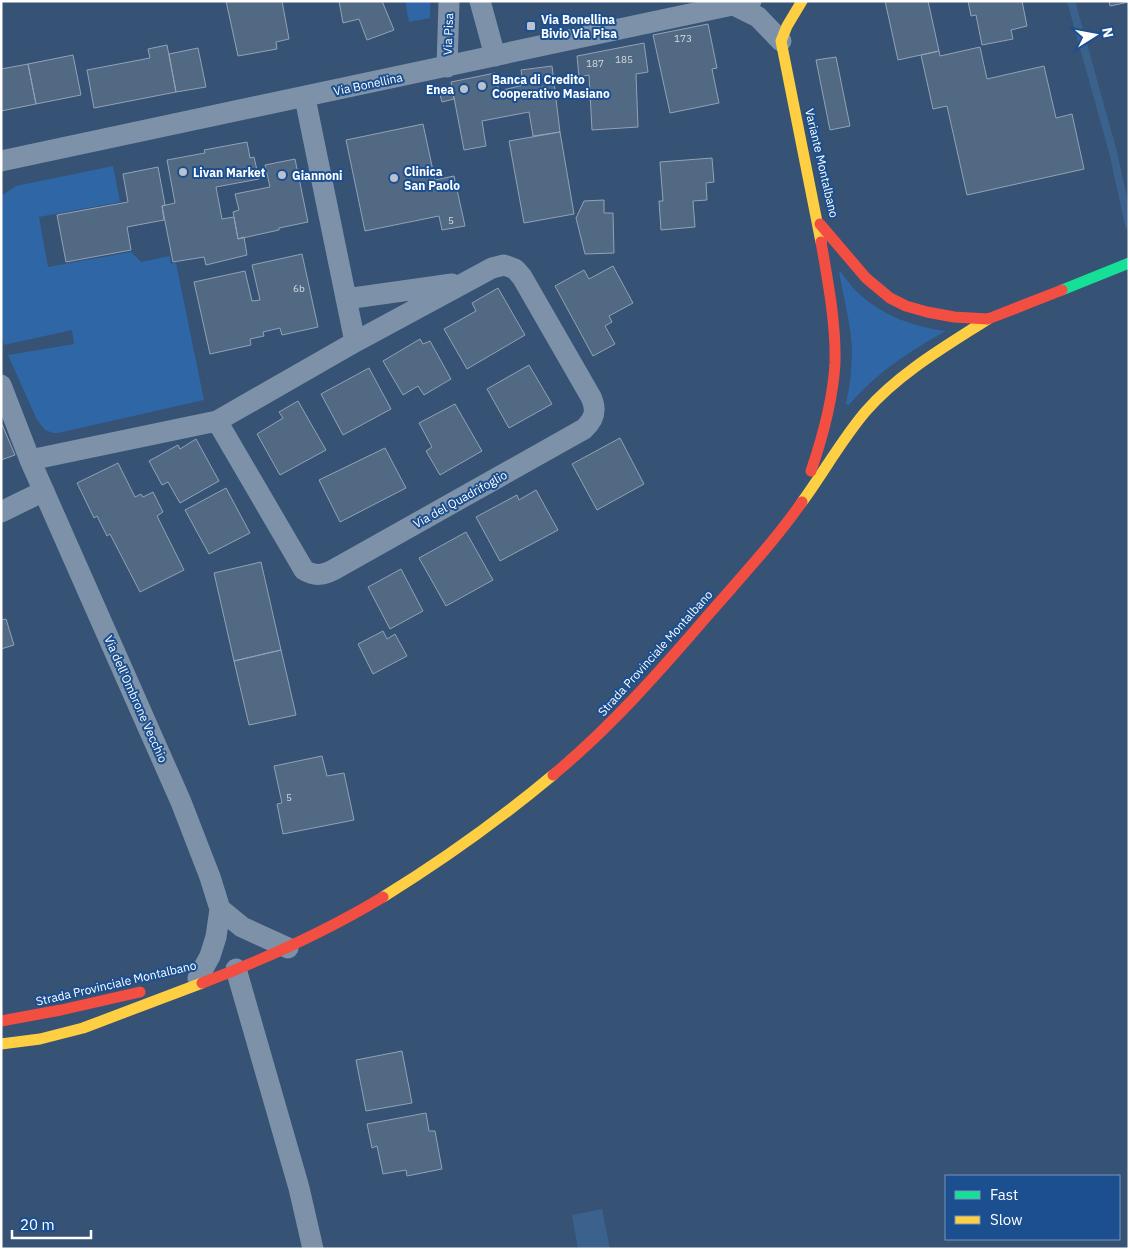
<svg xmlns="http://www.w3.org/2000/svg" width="1130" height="1250" viewBox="0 0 1130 1250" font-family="'IBM Plex Sans',sans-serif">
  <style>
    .green { fill: #2f66a5 }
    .water { fill: #3b618d }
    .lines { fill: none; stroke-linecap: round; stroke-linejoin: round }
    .stream { stroke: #3b618d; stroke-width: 8 }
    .building { fill: #526984; stroke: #92a2b6 }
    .street { stroke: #7d92a8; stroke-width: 21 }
    .fast { stroke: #16e098; stroke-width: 11 }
    .slow { stroke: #ffcf43; stroke-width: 11 }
    .jam { stroke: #f24e42; stroke-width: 11 }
    .poi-dot { fill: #b9c2ce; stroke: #1b4f8f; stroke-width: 2 }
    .labels { text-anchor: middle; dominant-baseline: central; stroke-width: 4; stroke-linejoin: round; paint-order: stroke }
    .number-label { font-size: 10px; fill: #d4dae0 }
    .poi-label { font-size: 12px; font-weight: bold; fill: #fff; stroke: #1b4f8f; text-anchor: start }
    .street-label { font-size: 12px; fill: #fff; stroke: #1b4f8f }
  </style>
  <rect width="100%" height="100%" fill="#365274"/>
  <path class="green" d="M405,1H430V18L409,22Z
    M113,166L120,202L39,217L48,267L131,252L141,262L170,256L171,264L176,263L204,400L58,433H53L45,430L37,420L8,355L74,344L72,330L4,345L1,336V196L16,186Z
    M839,271L841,272C864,308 905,326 946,331C910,351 876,373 849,405L846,404C850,386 852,368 852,349C851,323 843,297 839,271Z"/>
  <path class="water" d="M602,1209L610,1249H578L572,1215Z"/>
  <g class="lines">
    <path class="stream" d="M1071,1L1113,152L1129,225"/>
  </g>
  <path class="building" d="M226,1H282L289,39L276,42L277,49L238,56Z
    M339,1H382L394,30L367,40L359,19L343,23Z
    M885,1H928L939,51L898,60Z
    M968,1H1022L1027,26L1011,30L1013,39L982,45L976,15L971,16Z
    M1109,1H1129V2L1110,6Z
    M708,24L717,68L712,69L719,103L670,113L653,35Z
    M644,43L648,72L636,74L638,127L592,130L589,75L579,77L577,56Z
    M167,45L176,92L94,108L87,70L150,58L148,49Z
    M980,47L987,79L1044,66L1056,118L1072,114L1084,169L967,195L947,106L933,109L921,55L939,51L940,56Z
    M198,48L206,87L176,92L169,54Z
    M73,55L81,95L36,104L28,64Z
    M836,57L850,126L830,130L816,60Z
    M28,64L36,104L1,111V69Z
    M552,66L560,132L533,136L529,112L482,121L486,146L464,150L451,82L495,73L499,91L523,85L521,70Z
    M452,88L454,99L442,102L439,91Z
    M423,124L435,180L454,176L465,226L442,230L439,216L365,231L346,140Z
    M560,132L574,214L524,223L509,141Z
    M247,142L250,158L254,157L259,179L216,187L222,219L234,217L238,239L244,237L247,255L206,265L204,257L173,262L162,206L175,203L167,160L205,153L204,150Z
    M712,158L714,182L706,183L707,200L693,201L695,227L661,230L659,201H663L660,162Z
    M295,159L308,222L279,228V230L238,239L233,212L239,210L235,194L270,187L265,165Z
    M158,167L165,205L162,206L164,220L127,227L131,250L66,262L57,215L128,202L123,174Z
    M604,200V213H613L614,253L585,254L576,218L584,201Z
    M302,254L318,327L282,335L280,328L263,332L264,336L250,339L251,345L210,354L194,282L245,271L252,301L260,300L252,265Z
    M613,266L633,303L609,316L612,322L605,326L615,344L593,356L555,286L584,270L589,279Z
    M498,288L525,335L467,369L444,329L476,311L472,303Z
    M420,339L423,344L430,341L451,379L424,395L418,386L403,395L383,361Z
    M529,365L552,404L509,428L487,389Z
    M369,368L391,409L343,435L321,394Z
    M298,401L326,450L280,475L257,434L283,418L279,412Z
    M455,404L482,451L440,475L426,451L432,447L419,423Z
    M1,422L15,455L1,460Z
    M620,438L644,484L597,510L572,464Z
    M196,439L219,481L180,503L168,482L162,485L149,461L178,445L180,449Z
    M385,448L406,488L340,522L319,480Z
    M118,463L135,497L141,494L143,497L153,492L163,512L157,516L184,570L140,592L110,534L107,536L97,516L94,518L77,483Z
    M226,488L250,533L209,554L185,510Z
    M536,490L558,530L500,561L476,517L517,495L519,500Z
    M466,532L493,580L446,606L419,558Z
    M261,562L281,650L234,661L214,573Z
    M401,569L423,611L390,629L368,587Z
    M6,619L14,645L1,649V620Z
    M383,631L387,639L395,634L407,656L373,674L358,644Z
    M281,650L296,715L249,725L234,661Z
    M322,756L327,776L344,773L354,820L283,834L277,804L282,803L274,766Z
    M402,1051L412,1103L366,1111L356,1060Z
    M426,1113L429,1131H435L442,1169L407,1176L406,1170L383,1174L377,1146L372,1148L367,1124Z"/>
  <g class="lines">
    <path class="street" d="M480,1L495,56
      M734,5L758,17L781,41
      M447,67L449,1
      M305,98L355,342
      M1,161L751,1
      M504,265L515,269L522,277L591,397C597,410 595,419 584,429L335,569C324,575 315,577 304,570L217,421L355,342L492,268Z
      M346,299L452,284
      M1,385L30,460L181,802L210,877L220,909L216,937L210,956L198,978
      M30,460L217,421
      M1,512L44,491
      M220,909L242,927L288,948
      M236,969L299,1188L313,1249"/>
    <path class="fast" d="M1062,290L1129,263"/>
    <path class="slow" d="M802,1L787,26L781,41L821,242
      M802,502C824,472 842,439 866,411C899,373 946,346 988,319
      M383,897C443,860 499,820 553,775
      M1,1044L40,1039L83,1028L202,983"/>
    <path class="jam" d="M820,224L866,278L890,298L906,306L927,312L954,317L988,319L1062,290
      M811,471C823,436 833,400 835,363C836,323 828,282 821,242
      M553,775C611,727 660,671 709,614C741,577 774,542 802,502
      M202,983C265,959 325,932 383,897
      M1,1021L61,1010L140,992"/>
  </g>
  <g class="poi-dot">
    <rect x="526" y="21" width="10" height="10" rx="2.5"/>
    <circle cx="482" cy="86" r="5"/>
    <circle cx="464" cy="89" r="5"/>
    <circle cx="183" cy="172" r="5"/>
    <circle cx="282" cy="175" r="5"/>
    <circle cx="394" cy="178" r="5"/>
  </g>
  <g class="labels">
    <g class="number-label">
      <text x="683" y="38">173</text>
      <text x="624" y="59">185</text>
      <text x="595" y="63">187</text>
      <text x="451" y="220">5</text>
      <text x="299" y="288">6b</text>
      <text x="289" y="797">5</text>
    </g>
    <g class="poi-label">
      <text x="541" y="19">Via Bonellina<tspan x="541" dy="14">Bivio Via Pisa</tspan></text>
      <text x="492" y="79">Banca di Credito<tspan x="492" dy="14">Cooperativo Masiano</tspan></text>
      <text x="454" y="89" text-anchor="end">Enea</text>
      <text x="404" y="171">Clinica<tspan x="404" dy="14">San Paolo</tspan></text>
      <text x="193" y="172">Livan Market</text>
      <text x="292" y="175">Giannoni</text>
    </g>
    <g class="street-label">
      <text transform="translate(448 34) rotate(-88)">Via Pisa</text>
      <text transform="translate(368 84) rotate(-12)">Via Bonellina</text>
      <text transform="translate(822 163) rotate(77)">Variante Montalbano</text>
      <text transform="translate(460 499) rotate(-29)">Via del Quadrifoglio</text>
      <text transform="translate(655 653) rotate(-48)">Strada Provinciale Montalbano</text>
      <text transform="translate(136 699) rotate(66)">Via dell'Ombrone Vecchio</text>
      <text transform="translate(116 983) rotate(-13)">Strada Provinciale Montalbano</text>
    </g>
  </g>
  <rect width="1130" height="1250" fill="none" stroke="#ffffff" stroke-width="5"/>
  <rect x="945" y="1175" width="175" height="65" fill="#1b4f8f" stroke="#7695bc"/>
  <rect x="955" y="1191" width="25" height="8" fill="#16e098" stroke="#7695bc"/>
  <text x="990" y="1200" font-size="15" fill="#ffffff">Fast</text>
  <rect x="955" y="1216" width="25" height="8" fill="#ffcf43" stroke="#7695bc"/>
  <text x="990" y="1225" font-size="15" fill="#ffffff">Slow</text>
  <g transform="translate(1095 35) rotate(79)" stroke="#1b4f8f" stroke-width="4" paint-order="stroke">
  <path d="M0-4L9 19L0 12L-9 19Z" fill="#ffffff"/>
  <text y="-8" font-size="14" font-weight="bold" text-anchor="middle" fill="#ffffff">N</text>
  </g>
  <path d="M12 1230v8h79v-8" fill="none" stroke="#ffffff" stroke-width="2.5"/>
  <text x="20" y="1230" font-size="15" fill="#ffffff" stroke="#1b4f8f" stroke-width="4" paint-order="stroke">20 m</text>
</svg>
